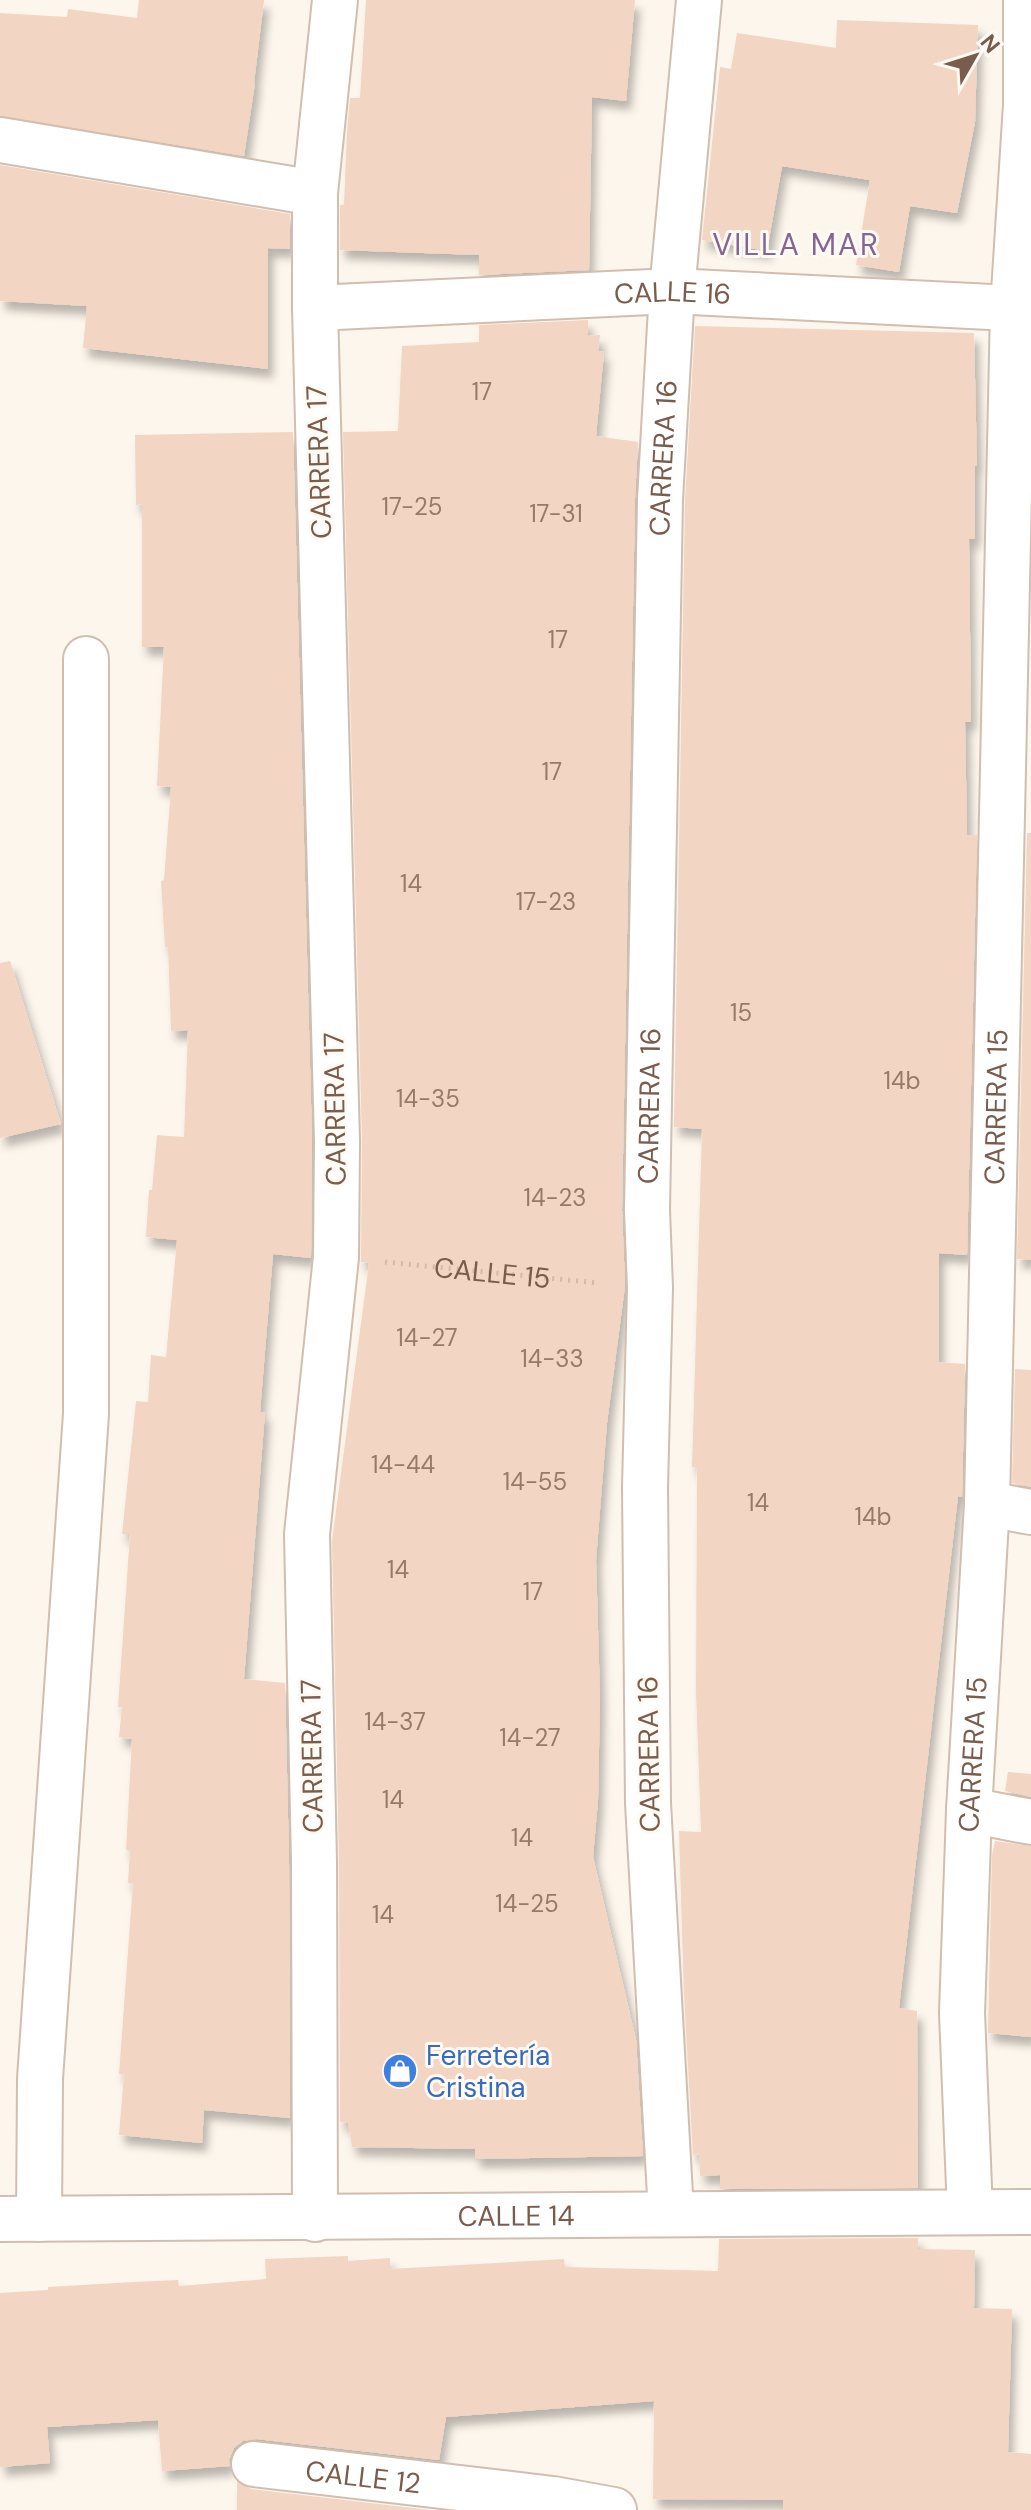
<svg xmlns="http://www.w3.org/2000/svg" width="1031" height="2510" viewBox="0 0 1031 2510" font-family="'DM Sans',sans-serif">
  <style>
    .building { fill: #f3d5c3; filter: url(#shadow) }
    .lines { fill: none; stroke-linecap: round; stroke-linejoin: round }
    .minor-casing { stroke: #d1beb0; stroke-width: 48 }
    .path { stroke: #d9b8a5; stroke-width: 5; stroke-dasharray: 2 6; stroke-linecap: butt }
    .minor { stroke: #fff; stroke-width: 44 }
    .labels { text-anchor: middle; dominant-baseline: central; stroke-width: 6; stroke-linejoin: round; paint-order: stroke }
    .number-label { font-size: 24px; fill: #987a6a }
    .street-label { font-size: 28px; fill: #7a5c4d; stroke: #fffaf3 }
    .shop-label { font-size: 28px; fill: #366cbe; stroke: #fffaf3; text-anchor: start }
    .neighbourhood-label { font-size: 30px; letter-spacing: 2px; fill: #846695; stroke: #fffaf3 }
  </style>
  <defs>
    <filter id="shadow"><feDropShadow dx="5" dy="9" stdDeviation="4" flood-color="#0004"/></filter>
  </defs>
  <rect width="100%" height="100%" fill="#fdf6ec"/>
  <path class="building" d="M139,0H264L254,83H255L244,156L0,116V13L67,17L68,9L137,18Z
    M366,0H635L626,101L592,97L589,270L479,275V255L340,250V205H344L347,131L350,98H360Z
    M837,20L978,25L975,122L957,213L910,206L899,272L856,265L870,180L782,166L767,251L702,240L720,67L731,69L737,33L836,48Z
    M0,165L290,214V249L268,248V369L83,348L87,306L0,301Z
    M588,320V336L600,335L598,351L604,352L596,436L638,442L635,498L622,1210L625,1286L607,1423L596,1560L600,1698L598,1800L593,1857L636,2040L643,2156L475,2159V2149L352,2147L348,2123L340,2122L339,1861L332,1541L369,1263L361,1262L362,1140L343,432L398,431L402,346L479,342V325Z
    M695,326L974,333L977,466H975V539H969L971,722H965L967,835H977L967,1255L939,1253V1362L965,1364L962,1497L958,1496L899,2008L917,2011L918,2188L720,2189V2175L700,2176L699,2154L693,2155L684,1995L679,1831L701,1832L696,1690L697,1467H692L702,1129L674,1127L685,500Z
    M293,432L312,1141L311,1256V1258L273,1254L260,1412H265L244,1679L285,1683L289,1862L290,2118L204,2110L202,2143L119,2135L124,2075L119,2074L133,1883H128L130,1851L126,1850L132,1739L119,1737L122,1707H118L130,1534H122L136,1401L148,1402L151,1355L166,1357L177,1240L146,1237L149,1190H152L157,1135L184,1137L188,1030L171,1031L168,947H165L161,881L164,880L171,787L157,786L164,647H142V504L136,505L135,435Z
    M1027,833H1031V1260L1017,1259Z
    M10,961L61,1124L0,1138V963Z
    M1015,1369L1031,1370V1487L1012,1483Z
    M1008,1772L1031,1774V1797L1005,1791Z
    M995,1841L1031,1846V2037L988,2033L992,1855Z
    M918,2238V2249L975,2250L974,2308L1012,2309L1008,2452L1031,2454V2510H783V2500L653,2499L654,2401L446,2417L439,2460L256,2439L243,2441L234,2448L229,2460L230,2466L162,2471L158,2420L47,2427L50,2463L0,2467V2293L48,2290V2287L133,2282L178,2280L179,2286L266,2279L265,2259L348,2256V2261L390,2258V2269L564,2259L565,2267L718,2271L719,2239Z
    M237,2481L251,2489L430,2510H237Z"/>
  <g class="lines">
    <g class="minor-casing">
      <g id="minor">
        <path d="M0,140L315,193"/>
        <path id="s2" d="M315,308L672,291L1031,309"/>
        <path d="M987,1504L1031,1512"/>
        <path d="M969,1810L1031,1822"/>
        <path id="s3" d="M970,2212L962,2013L969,1810L987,1504L1013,308L1026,105V0"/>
        <path id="s4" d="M671,2213L648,1803L645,1487L650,1288L647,1210L660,499L672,291L699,0"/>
        <path id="s5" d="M0,2219L1031,2212"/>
        <path d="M39,2219L40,2079L86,1414V659"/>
        <path d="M315,2219L314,1862L307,1534L336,1257L337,1141L315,308V193L335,0"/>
        <path id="s6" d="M254,2464L553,2499L614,2510"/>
      </g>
    </g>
    <path class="path" id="s1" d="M385,1262L598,1283"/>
    <use href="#minor" class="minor"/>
  </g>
  <defs>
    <g id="shop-disc" transform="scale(1.8)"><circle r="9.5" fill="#3f7fe0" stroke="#fffaf3"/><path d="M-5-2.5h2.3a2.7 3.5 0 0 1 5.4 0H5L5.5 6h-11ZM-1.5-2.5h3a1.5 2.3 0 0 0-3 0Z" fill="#fff"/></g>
  </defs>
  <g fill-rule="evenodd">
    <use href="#shop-disc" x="400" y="2071"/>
  </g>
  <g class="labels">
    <g class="number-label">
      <text x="482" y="391">17</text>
      <text x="412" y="506">17-25</text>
      <text x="556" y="513">17-31</text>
      <text x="558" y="639">17</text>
      <text x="552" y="771">17</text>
      <text x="411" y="883">14</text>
      <text x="546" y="901">17-23</text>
      <text x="741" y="1012">15</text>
      <text x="902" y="1080">14b</text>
      <text x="428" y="1098">14-35</text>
      <text x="555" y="1197">14-23</text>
      <text x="427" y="1337">14-27</text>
      <text x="552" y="1358">14-33</text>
      <text x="403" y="1464">14-44</text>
      <text x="535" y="1481">14-55</text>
      <text x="758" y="1502">14</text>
      <text x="873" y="1516">14b</text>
      <text x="398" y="1569">14</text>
      <text x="533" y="1591">17</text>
      <text x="395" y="1721">14-37</text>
      <text x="530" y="1737">14-27</text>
      <text x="393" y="1799">14</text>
      <text x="522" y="1837">14</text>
      <text x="527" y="1903">14-25</text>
      <text x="383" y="1914">14</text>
    </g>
    <g class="street-label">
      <text stroke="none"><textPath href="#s2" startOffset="358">CALLE 16</textPath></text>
      <text stroke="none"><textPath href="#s4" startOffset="1756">CARRERA 16</textPath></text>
      <text transform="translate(319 462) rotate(-92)">CARRERA 17</text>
      <text stroke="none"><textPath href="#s4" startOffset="1108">CARRERA 16</textPath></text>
      <text stroke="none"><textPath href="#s3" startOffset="1106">CARRERA 15</textPath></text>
      <text transform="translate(335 1109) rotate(-91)">CARRERA 17</text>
      <text stroke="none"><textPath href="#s1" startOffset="108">CALLE 15</textPath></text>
      <text transform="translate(649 1754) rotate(-91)">CARRERA 16</text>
      <text stroke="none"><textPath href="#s3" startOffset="458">CARRERA 15</textPath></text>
      <text transform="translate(312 1756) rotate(-91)">CARRERA 17</text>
      <text stroke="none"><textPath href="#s5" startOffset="516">CALLE 14</textPath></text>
      <text stroke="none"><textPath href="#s6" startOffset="110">CALLE 12</textPath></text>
    </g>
    <g class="shop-label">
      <text x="426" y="2055">Ferretería<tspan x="426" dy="32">Cristina</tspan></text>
    </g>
    <g class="neighbourhood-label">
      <text x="796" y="244">VILLA MAR</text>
    </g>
  </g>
  <g transform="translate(975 56) rotate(51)" stroke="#fffaf3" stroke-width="6" paint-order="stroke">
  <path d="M0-6L14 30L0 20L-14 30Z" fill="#7a5c4d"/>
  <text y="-12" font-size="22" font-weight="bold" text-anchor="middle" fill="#7a5c4d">N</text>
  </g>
</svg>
